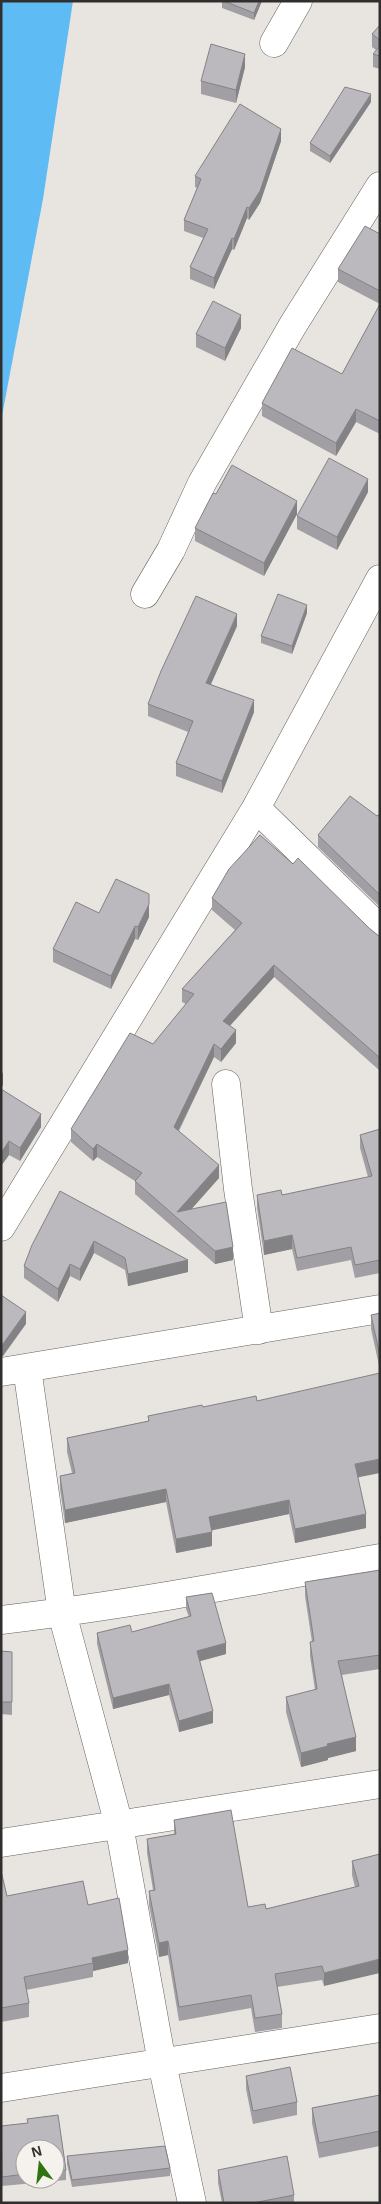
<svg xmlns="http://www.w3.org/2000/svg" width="381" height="2204" viewBox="0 0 381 2204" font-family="Arial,sans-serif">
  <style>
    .water { fill: #5fbbf3 }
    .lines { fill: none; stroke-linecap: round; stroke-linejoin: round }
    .minor-casing { stroke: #63615d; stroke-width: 29 }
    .minor { stroke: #fff; stroke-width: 28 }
    .wall { fill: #a19fa3; fill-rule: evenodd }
    .shaded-wall { fill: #838284 }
    .building { fill: #bbb9bd; stroke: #838284 }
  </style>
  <rect width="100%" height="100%" fill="#e8e5e1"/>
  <path class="water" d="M1,1H73L43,199L1,421Z"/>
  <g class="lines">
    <g class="minor-casing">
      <path id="minor" d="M274,43L298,1
        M145,594L171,550L202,483L293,325L380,186
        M256,808L380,929
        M226,1084L238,1189L259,1330
        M1,1227L256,808L380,579
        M27,1368L62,1613L119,1825L162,2063L192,2203
        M1,1372L380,1309
        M1,1620C128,1605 254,1581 380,1558
        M1,1843L380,1784
        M1,2088L380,2028"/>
    </g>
    <use href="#minor" class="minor"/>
  </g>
  <path class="wall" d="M222,1H262L254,20L222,8Z
    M380,25V69L373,67V54L376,50L372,47V34Z
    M245,67L236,103L201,94V81Z
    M371,102L330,163L310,151V143Z
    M281,141L260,203L249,220L247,218L234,250L232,249L214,289L190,279V267L203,238L184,231V220L197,188L195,187V176Z
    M380,234V304L338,282V269Z
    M380,304V434L356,422L336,456L262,416V403L342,374Z
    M241,328L225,361L196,347V334Z
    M368,492L337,550L297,529V516Z
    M297,514L264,576L195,541V528Z
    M307,613L292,654L261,643V636Z
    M237,626L211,684L254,712L222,793L176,776V763L188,732L148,716V704Z
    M380,814V907L318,847V835L377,816Z
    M293,864L380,937V1069L379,1070L274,977L230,1026L236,1043L221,1062L214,1057L179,1131L219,1178L191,1209L233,1260L215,1264L135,1194V1181L97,1157L93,1161L71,1142V1129L153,1044L186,1004L182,1002V989L235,930L212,910V898Z
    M99,913L149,917L138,940L135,939L111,989L53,962V949Z
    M1,1089L41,1127L20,1161L9,1155L1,1166Z
    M380,1129V1273L355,1278L351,1260L297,1271L292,1249L264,1255L257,1208V1195H282L368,1177L360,1148V1135Z
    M60,1191L188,1272L128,1286L125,1270L94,1253L80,1281L70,1276L58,1302L24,1278V1266Z
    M380,1313V1370L371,1329V1315Z
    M257,1401L358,1477L366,1528L295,1543L289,1514L211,1530L212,1546L176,1553L166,1502L65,1523L60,1489V1476L72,1473L67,1452V1438L148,1421V1416L203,1407Z
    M380,1570V1669L342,1675L356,1751L328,1758V1760L301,1767L286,1712V1697L315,1690L310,1656V1642H312L305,1596V1582Z
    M186,1597L226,1654L200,1661L213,1723L179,1732L169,1695L113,1709L97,1644V1633L132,1632L189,1617L186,1609Z
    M1,1651L12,1652V1715L1,1714Z
    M174,1820L248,1907L266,1909L355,1887L352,1875V1861L380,1854L324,1986L322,1980L277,1987L282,2014V2028L255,2032L251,2008L179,2021L168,1955L159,1957L149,1905V1891L153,1890L147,1853V1839L174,1834Z
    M1,1871L7,1896L88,1905L128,1963L93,1971V1977L26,1990L29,2003V2017L1,2022Z
    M246,2076L297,2102V2115L253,2124L246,2089Z
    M380,2095V2146L319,2158L312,2123V2108Z
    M58,2115L66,2170V2180L2,2186L1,2126L27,2123V2119ZM25,2149H55V2179H25Z
    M67,2156L170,2168V2176L72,2187L67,2164Z
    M218,2170L294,2195V2203H222L218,2183Z"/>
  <path class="shaded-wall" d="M259,1H262L254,20V13Z
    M245,54V67L236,103V90Z
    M371,94V102L330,163V156Z
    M281,129V141L260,203L249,220V208Z
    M247,207V218L234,250V239Z
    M232,238V249L214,289V278Z
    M241,315V328L225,361V348Z
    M356,409V422L336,456V443Z
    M368,479V492L337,550V537Z
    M297,501V514L264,576V563Z
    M307,605V613L292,654V646Z
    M237,614V626L206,695V683Z
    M254,700V712L222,793V781Z
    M149,904V917L138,940V927Z
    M135,926V939L111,989V976Z
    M274,965V977L223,1033V1021Z
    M236,1030V1043L221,1062V1049Z
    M214,1044V1057L174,1139V1127Z
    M380,1056V1069L379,1070V1057Z
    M3,1072V1085L1,1088V1075Z
    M41,1114V1127L20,1161V1148Z
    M9,1141V1155L1,1166V1153Z
    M97,1144V1157L93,1161V1149Z
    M219,1165V1178L181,1221L177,1212Z
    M292,1235V1249L264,1255V1241Z
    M94,1241V1253L80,1281V1269Z
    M233,1247V1260L215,1264V1251Z
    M188,1260V1272L128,1286V1274Z
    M70,1264V1276L58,1302V1289Z
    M26,1312V1324L3,1356H1V1344Z
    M380,1459V1473L355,1478V1464Z
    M166,1489V1502L65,1523V1510Z
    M289,1500V1514L209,1531V1517Z
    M366,1514V1528L295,1543V1529Z
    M212,1532V1546L176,1553V1539Z
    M226,1643V1654L197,1662V1651Z
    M169,1684V1695L113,1709V1698Z
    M213,1711V1723L179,1732V1721Z
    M356,1737V1751L328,1758V1760L301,1767V1753L327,1744Z
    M168,1941V1955L159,1957V1943Z
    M128,1950V1963L93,1971V1963L92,1958Z
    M380,1959V1973L324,1986V1973Z"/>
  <path class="building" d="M224,1H259L254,13Z
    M380,25V40L372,34Z
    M211,44L245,54L236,90L201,81Z
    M380,46V56L373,54Z
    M345,87L371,94L330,156L310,143Z
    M240,104L281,129L260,191L249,208L247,207L234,239L232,238L214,278L190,267L208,229L184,220L201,179L195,176Z
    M365,226L380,234V291L338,269Z
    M213,301L241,315L225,348L196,334Z
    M380,304V421L356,409L336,443L262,403L292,348L342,374Z
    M329,458L368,479L337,537L297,516Z
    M232,465L297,501L264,563L195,528L213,493L216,494Z
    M278,594L307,605L292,646L261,636Z
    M196,596L237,614L206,683L254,700L222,781L176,763L193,721L148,704L161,671Z
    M350,796L377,816L380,814V895L318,835Z
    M260,835L293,864L298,858L369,928L380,937V1056L379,1057L274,965L223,1021L236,1030L221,1049L214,1044L174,1127L219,1165L177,1212L226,1202L233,1247L215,1251L135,1181L142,1173L97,1144L93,1149L71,1129L130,1033L153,1044L194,994L182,989L242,923L212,898L229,869Z
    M116,879L149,894V904L138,927L135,926L111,976L53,949L76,902L99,913Z
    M1,1089L41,1114L20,1148L9,1141L1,1153Z
    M380,1129V1260L355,1265L351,1247L297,1258L292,1235L264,1241L257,1195L281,1190L282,1195L372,1176L360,1135Z
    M60,1191L188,1260L128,1274L125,1258L94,1241L80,1269L70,1264L58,1289L24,1266L32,1245Z
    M1,1295L26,1312L3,1344H1Z
    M380,1313V1356L371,1315Z
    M380,1373V1459L355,1464L366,1514L295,1529L289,1500L209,1517L212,1532L176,1539L166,1489L65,1510L60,1476L75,1473L67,1438L149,1421L148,1416L202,1405L203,1407L256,1396L257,1401Z
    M380,1570V1655L338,1661L356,1737L327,1744L328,1746L301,1753L286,1697L317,1689L310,1642L314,1641L305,1582Z
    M212,1593L226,1643L197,1651L213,1711L179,1721L169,1684L113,1698L97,1633L130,1625L132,1632L191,1616L186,1597Z
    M1,1651L12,1652V1702H1Z
    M231,1810L248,1907L265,1904L266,1909L359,1886L352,1861L380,1854V1959L324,1973L322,1966L275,1974L282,2014L255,2018L251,1995L179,2007L168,1941L159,1943L149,1891L155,1890L147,1839L176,1834L174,1820Z
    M1,1871L7,1896L83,1881L88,1905L119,1898L128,1950L92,1958L93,1963L24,1977L29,2003L1,2008Z
    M290,2067L297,2102L253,2111L246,2076Z
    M380,2095V2131L319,2143L312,2108Z
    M58,2115L66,2170L55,2171V2149H25V2174L2,2177L1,2126L28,2123L27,2119Z
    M165,2146L170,2168L72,2180L67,2156Z
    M287,2156L294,2195L253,2203H224L218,2170Z"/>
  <rect width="381" height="2204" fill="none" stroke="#302f2d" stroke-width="5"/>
  <g transform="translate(40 2164) rotate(345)"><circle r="24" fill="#f5f2ee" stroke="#a6a4a1"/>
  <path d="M0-4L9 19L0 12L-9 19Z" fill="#317310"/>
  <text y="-8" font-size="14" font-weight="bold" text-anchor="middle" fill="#302f2d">N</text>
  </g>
</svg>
